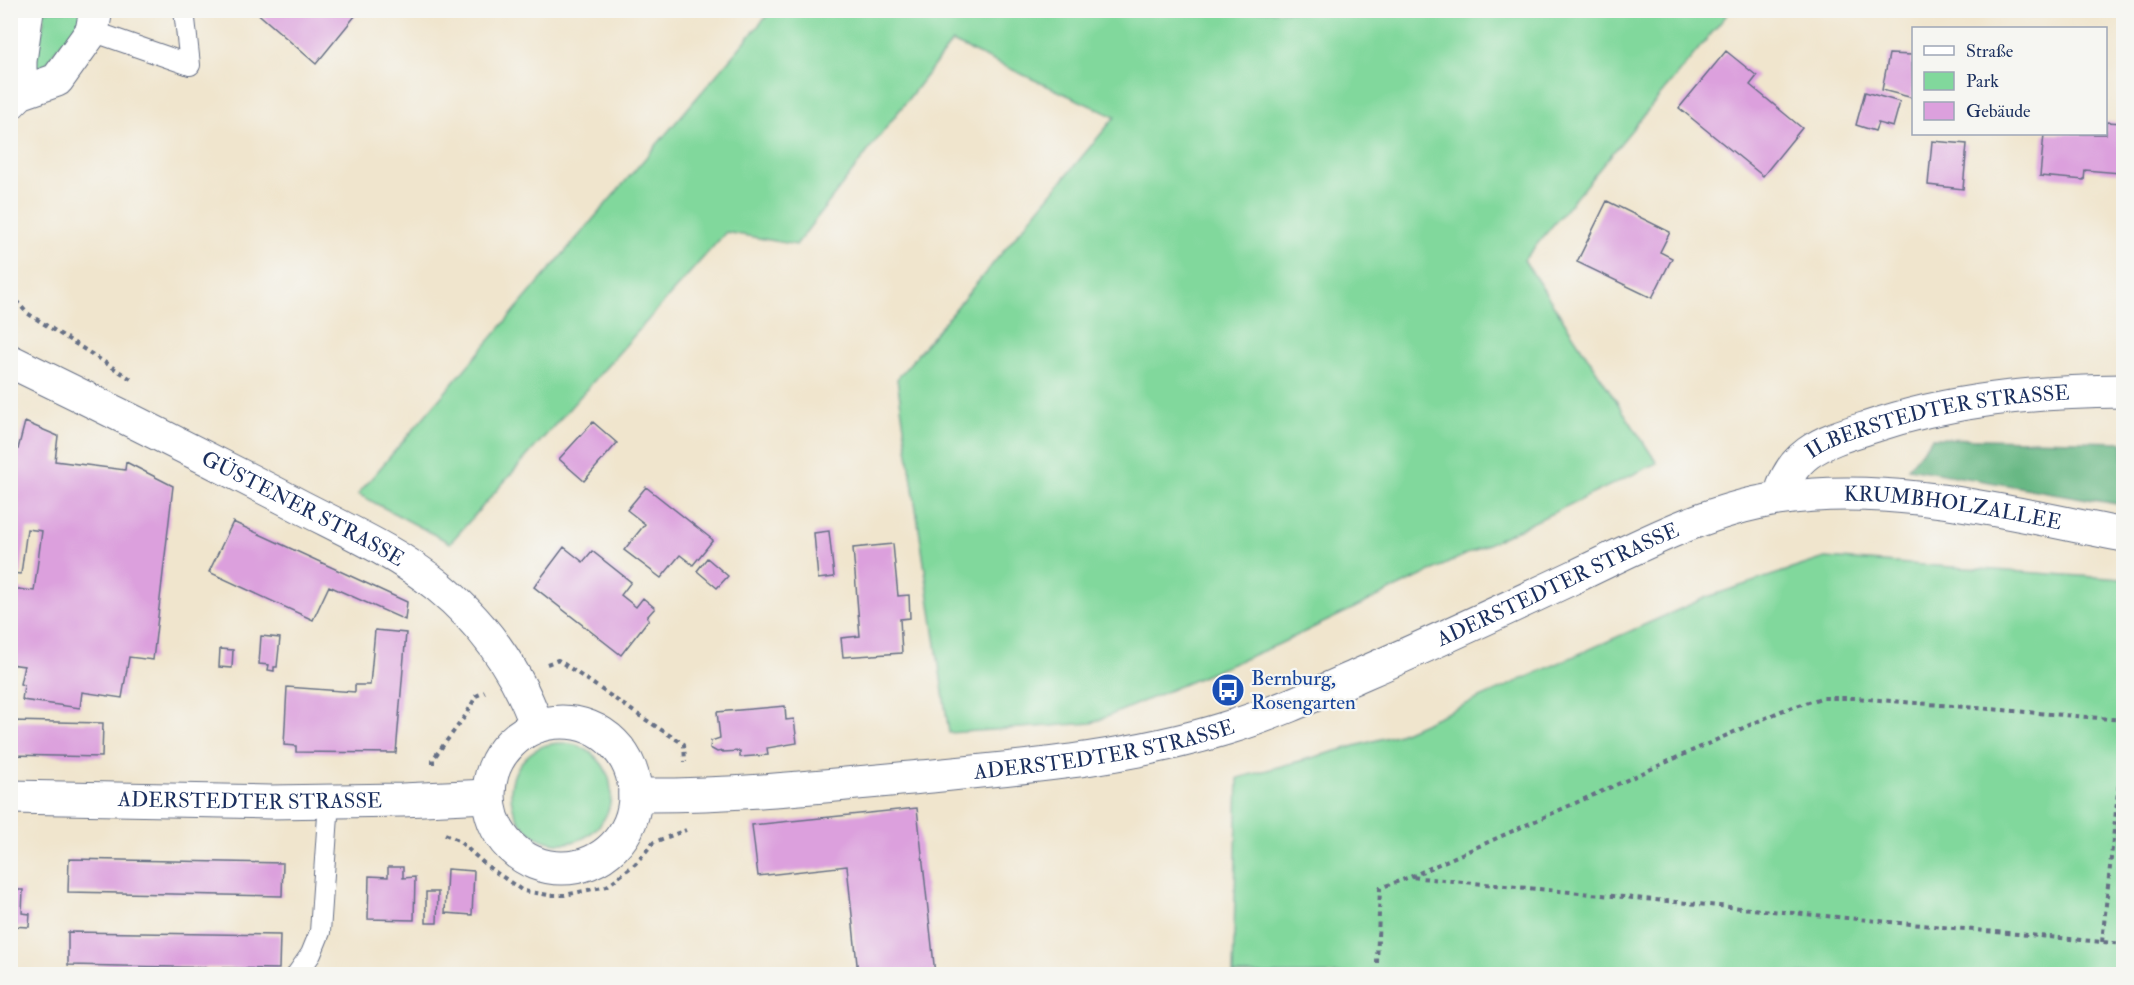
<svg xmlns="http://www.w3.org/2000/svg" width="2134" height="985" viewBox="0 0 2134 985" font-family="'IM FELL Double Pica',serif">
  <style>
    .green { fill: #81d89c; stroke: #4e847d; stroke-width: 1.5 }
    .forest { fill: #68b884; stroke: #427471; stroke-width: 1.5 }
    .building { fill: #dca0dd }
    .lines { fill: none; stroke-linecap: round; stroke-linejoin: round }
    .lane-casing { stroke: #666f85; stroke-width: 22 }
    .street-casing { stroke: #666f85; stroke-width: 35 }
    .secondary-casing { stroke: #666f85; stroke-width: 35 }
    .path { stroke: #666f85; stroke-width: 4; stroke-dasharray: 4.5 4.5; stroke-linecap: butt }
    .lane { stroke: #fff; stroke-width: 20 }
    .street { stroke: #fff; stroke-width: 33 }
    .secondary { stroke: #fff; stroke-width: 33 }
    .labels { text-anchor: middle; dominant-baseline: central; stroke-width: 4.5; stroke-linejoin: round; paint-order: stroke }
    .street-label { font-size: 21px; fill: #1b2f5e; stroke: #f6f6f2 }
    .transit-label { font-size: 21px; fill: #164399; stroke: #f6f6f2; text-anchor: start }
  </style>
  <rect width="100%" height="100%" fill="#f6f6f2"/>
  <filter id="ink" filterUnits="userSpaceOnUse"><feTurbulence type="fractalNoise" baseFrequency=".0167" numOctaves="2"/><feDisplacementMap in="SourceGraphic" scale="12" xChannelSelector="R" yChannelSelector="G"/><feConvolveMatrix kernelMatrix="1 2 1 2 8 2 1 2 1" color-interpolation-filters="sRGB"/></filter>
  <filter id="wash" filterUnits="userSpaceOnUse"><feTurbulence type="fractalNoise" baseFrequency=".008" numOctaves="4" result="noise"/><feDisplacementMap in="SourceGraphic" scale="24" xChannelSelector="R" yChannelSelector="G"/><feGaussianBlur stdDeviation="1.35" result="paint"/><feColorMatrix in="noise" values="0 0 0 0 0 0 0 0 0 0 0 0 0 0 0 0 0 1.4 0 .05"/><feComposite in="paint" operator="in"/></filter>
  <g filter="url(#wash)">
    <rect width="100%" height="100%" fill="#f0e5cd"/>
    <path class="green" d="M43,11H82L80,23L55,51L39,76L32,81L44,20Z
      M771,11H1730L1524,260L1657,463L1277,645L1092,723L949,733L897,379L1115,117L952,42L796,245L726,232L450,543L358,494Z
      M1825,558L2123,579V974H1233L1238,778L1399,734L1707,597Z
      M511 793a50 50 0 1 1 100 0a50 50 0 1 1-100 0Z"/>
    <path class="forest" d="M1932,438L2123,442V505L1908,468Z"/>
    <g id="blocks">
      <path class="building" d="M254,10H360L316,64Z
        M1726,51L1757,76L1750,85L1802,128L1763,176L1679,108Z
        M1889,54L1912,55L1913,98L1882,90Z
        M1865,92L1900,102L1893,127L1878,123L1875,131L1856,125Z
        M2106,122L2124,123L2120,173L2085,170L2084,180L2040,176L2044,134H2106Z
        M1932,141L1967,144L1963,189L1928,185Z
        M1607,201L1670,232L1660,252L1672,258L1652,298L1577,262Z
        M25,422L58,436L55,461L125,470L126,462L173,486L153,660L129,657L122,698L82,692L80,708L22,700L24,685L20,684L24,666L10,664V588L34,591L42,531L27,529L21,574L10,573V447L18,449Z
        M593,422L617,443L584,481L559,459Z
        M646,487L713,540L693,565L680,555L661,578L624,550L645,524L627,510Z
        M233,522L407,602L405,620L329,586L313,620L209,572Z
        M829,531L834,577L818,579L814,533Z
        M893,544L898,596L909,595L910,618L900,619L902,653L843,657L841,638L860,636L853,548Z
        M564,547L583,562L592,551L631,582L621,595L636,607L643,598L655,608L647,617L649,619L621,655L534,587Z
        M707,558L728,576L717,588L697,571Z
        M375,630L406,633L396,753L296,752V746L284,745L287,687L355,692V685H370Z
        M261,636L280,638L277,667H274V671L268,670L269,665L259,664Z
        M220,649L233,650L232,668L219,667Z
        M785,706L786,720L794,719L797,743L767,748L768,755L740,757V751L723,752V751L717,752L710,748L711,741L720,738L717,712Z
        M10,721L103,723L102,757L10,755Z
        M917,808L935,974H858L847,866L758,876L752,825Z
        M69,859L283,863L282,896L68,892Z
        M388,867H403V878L415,877L414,920L368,919L369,876L388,877Z
        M447,869L474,871L472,915L445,913Z
        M10,890H23L22,913L30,914L29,927L10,926Z
        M426,892H438L437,923H426Z
        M68,932L280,935L279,969L68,965Z"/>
    </g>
  </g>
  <g filter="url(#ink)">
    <use href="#blocks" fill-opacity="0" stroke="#666f85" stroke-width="1.5"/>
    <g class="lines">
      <g class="lane-casing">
        <path id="lane" d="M92,31L190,65L184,10
          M297,974L311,954L320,932L329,801"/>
      </g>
      <g class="street-casing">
        <path id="street" d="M20,93V61L27,10
          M10,103L20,93L57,80L92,31L96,10"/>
      </g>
      <g class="secondary-casing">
        <g id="secondary">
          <path id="s1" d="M10,361C105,407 199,454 292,502C341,528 395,551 438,586C483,623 517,670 537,726"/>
          <path id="s2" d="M1780,498C1784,480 1793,464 1808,453C1826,440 1847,434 1867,428C1952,399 2034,392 2124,391"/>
          <circle cx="562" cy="795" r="73"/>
          <path id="s3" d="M635,795C731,796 826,786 921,777C1024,767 1128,759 1227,728C1274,714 1319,693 1364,673C1435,642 1506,609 1576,576C1641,545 1706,510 1778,499C1891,481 2012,514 2124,535"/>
          <path id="s4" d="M10,797L270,802L402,800L488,796"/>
        </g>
      </g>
      <path class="path" d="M10,294L27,313L131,379
        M547,664L558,660C600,688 641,718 684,744L685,762
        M2124,720L1855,698H1821L1781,711L1410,877L2124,944
        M433,764V759L466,715L476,696L485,692
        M445,834L458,840L487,866L523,891L549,895H565L607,886L635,864L654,842L686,830
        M2102,942L2124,736
        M1377,963L1380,888L1410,877
        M1226,969L1227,974"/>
      <use href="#lane" class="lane"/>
      <use href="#street" class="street"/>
      <use href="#secondary" class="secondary"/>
    </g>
  </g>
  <defs>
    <g id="bus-disc" transform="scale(1.725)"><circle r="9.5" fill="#1a4fb4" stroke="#f6f6f2"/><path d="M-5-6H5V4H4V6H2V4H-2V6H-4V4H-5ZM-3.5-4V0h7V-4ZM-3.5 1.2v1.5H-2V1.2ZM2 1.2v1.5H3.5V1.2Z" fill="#fff"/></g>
  </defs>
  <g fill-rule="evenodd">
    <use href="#bus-disc" x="1228" y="690"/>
  </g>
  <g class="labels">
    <g class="street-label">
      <text stroke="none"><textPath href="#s2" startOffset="189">ILBERSTEDTER STRASSE</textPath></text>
      <text stroke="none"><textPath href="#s1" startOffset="328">GÜSTENER STRASSE</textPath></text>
      <text stroke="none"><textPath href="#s3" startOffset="1371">KRUMBHOLZALLEE</textPath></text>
      <text stroke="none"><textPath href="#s3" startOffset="958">ADERSTEDTER STRASSE</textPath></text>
      <text stroke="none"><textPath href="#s3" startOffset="472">ADERSTEDTER STRASSE</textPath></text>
      <text stroke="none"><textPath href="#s4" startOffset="240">ADERSTEDTER STRASSE</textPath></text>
    </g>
    <g class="transit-label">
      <text x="1251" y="678">Bernburg,<tspan x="1251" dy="24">Rosengarten</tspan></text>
    </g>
  </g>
  <rect width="2134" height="985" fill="none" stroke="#f6f6f2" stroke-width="36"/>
  <rect x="1912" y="27" width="195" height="108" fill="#f6f6f2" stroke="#9ea6b7" stroke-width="1.5"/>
  <rect x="1924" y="46" width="30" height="9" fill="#ffffff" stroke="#9ea6b7" stroke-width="1.5"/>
  <text x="1966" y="57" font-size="18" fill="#1b2f5e">Straße</text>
  <rect x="1924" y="72" width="30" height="18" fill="#81d89c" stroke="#9ea6b7" stroke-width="1.5"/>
  <text x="1966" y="87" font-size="18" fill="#1b2f5e">Park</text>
  <rect x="1924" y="102" width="30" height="18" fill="#dca0dd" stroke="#9ea6b7" stroke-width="1.5"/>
  <text x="1966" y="117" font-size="18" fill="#1b2f5e">Gebäude</text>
</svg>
